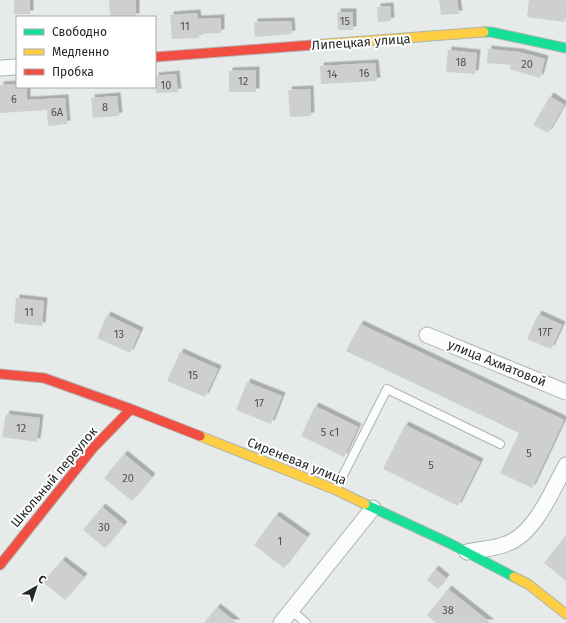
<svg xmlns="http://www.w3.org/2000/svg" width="566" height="623" viewBox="0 0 566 623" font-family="'Fira Sans',sans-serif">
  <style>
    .building { fill: #cdd0cf; filter: url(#shadow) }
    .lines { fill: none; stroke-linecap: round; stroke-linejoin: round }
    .lane-casing { stroke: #afb2b1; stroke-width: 10 }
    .street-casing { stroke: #afb2b1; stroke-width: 17 }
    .fast-casing { stroke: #afb2b1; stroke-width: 11 }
    .slow-casing { stroke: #afb2b1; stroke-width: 11 }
    .jam-casing { stroke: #afb2b1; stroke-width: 11 }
    .lane { stroke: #fbfcfc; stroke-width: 8 }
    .street { stroke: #fbfcfc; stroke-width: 15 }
    .fast { stroke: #16e098; stroke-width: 9 }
    .slow { stroke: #ffcf43; stroke-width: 9 }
    .jam { stroke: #f24e42; stroke-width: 9 }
    .labels { text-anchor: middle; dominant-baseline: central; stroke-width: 4; stroke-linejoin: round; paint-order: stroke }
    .number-label { font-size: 11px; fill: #505251 }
    .street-label { font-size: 13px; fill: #262827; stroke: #fff }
  </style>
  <defs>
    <filter id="shadow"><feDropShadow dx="3.5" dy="-3.5" stdDeviation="0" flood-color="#0004"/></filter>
  </defs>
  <rect width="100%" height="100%" fill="#e6eae9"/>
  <path class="building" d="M14,0H30V14H14Z
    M109,0H136V17H110Z
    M439,0H457L459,14L441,15Z
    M529,0H566L565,22L527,17Z
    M390,6L391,21L378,22L377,7Z
    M337,12H353V30H338Z
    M197,13L198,19L221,18V33L199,34V38L172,39L170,15Z
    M291,21L292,34L255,37L254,22Z
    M488,49L519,52L545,59L540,78L509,69L511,65L487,63Z
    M448,50L477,53L475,74L446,72Z
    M375,63L377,81L321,84L320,66Z
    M256,70V92H229V71Z
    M176,74L178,92L156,93L155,76Z
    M17,84V87H27V100L65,98L67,124L48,126L47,110L0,113V85Z
    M310,89L311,116L290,117L288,90Z
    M117,96L119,116L93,118L91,98Z
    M550,96L564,105L548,133L533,125Z
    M16,298L44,301L42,326L14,323Z
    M538,314L562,325L551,349L527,339Z
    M107,315L140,331L130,353L97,338Z
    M360,324L564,420L532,488L500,473L519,433L346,351Z
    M180,352L218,369L205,397L167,381Z
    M247,382L282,396L271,424L236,410Z
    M315,406L358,427L344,457L301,436Z
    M6,414L40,418L37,442L2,437Z
    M405,425L480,462L458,506L383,469Z
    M124,454L152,477L132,501L104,478Z
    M102,507L124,525L105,548L83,530Z
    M276,515L307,537L284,568L254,545Z
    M566,535V581L544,563Z
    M62,560L84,577L65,600L43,582Z
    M435,569L446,578L438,589L427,580Z
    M448,589L491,623H436L427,615Z
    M217,607L237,623H204Z"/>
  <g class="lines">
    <g class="lane-casing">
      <path id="lane" d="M336,489L387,389L500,444
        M291,610L306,623"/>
    </g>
    <g class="street-casing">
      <path id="street" d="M0,68L17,67
        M427,335L566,392
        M467,552C480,549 494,549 506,544C535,534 552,491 566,465
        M281,623L373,508"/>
    </g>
    <g class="fast-casing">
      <path id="fast" d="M484,32H491L566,48
        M365,504L449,543L514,577"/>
    </g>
    <g class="slow-casing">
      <path id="slow" d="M312,45L484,32
        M200,436L336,490L365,504
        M514,577L528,584L566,614"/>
    </g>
    <g class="jam-casing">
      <path id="jam" d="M155,57L312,45
        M0,374L44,378L131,409L200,436
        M0,565L93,448L131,409"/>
    </g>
    <use href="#lane" class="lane"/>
    <use href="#street" class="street"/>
    <use href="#fast" class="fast"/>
    <use href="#slow" class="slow"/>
    <use href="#jam" class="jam"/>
  </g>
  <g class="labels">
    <g class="number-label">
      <text x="345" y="21">15</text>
      <text x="185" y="26">11</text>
      <text x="461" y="62">18</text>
      <text x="527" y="64">20</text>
      <text x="364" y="73">16</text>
      <text x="332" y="74">14</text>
      <text x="243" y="81">12</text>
      <text x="166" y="85">10</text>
      <text x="14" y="99">6</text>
      <text x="105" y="107">8</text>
      <text x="57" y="112">6А</text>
      <text x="29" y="312">11</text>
      <text x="545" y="332">17Г</text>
      <text x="119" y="334">13</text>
      <text x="193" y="375">15</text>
      <text x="259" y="403">17</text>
      <text x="21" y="428">12</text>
      <text x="330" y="432">5 с1</text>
      <text x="529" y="453">5</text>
      <text x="431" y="465">5</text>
      <text x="128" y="478">20</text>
      <text x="104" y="527">30</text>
      <text x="280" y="541">1</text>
      <text x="448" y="610">38</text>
    </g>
    <g class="street-label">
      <text transform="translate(361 42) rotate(-4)">Липецкая улица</text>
      <text transform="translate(497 363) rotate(22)">улица Ахматовой</text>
      <text transform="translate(297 461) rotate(22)">Сиреневая улица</text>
      <text transform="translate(54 477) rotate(-50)">Школьный переулок</text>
    </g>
  </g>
  <rect x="16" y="16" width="140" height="72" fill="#ffffff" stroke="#a8a9a9"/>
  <rect x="24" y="29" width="20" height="6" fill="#16e098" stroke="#a8a9a9"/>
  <text x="52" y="36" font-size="12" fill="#262827">Свободно</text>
  <rect x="24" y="49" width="20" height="6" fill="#ffcf43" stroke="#a8a9a9"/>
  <text x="52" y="56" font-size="12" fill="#262827">Медленно</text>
  <rect x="24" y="69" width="20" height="6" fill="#f24e42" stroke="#a8a9a9"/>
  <text x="52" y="76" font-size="12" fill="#262827">Пробка</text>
  <g transform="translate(36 587) rotate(39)" stroke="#ffffff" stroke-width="3" paint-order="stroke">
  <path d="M0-3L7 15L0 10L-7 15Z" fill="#262827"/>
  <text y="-6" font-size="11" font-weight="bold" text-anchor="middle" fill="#262827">С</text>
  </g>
</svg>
